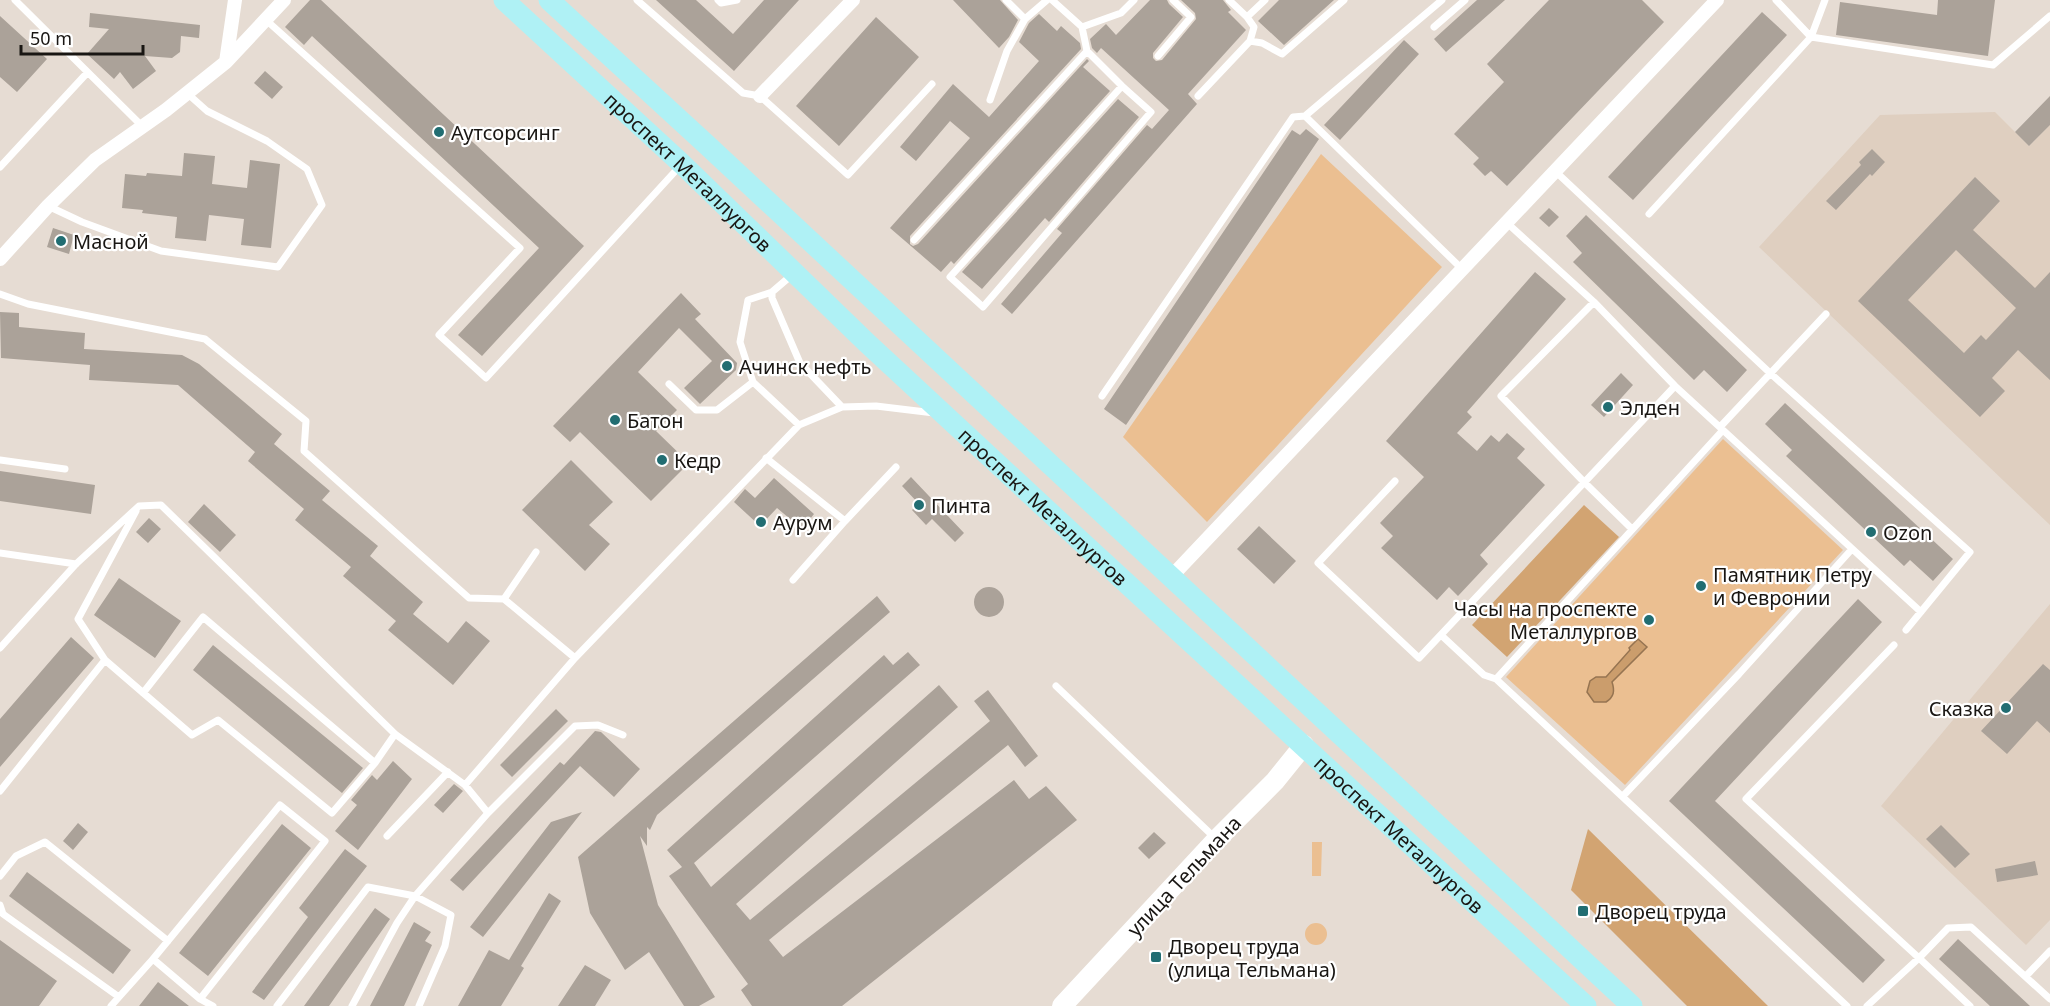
<svg xmlns="http://www.w3.org/2000/svg" width="2050" height="1006" viewBox="0 0 2050 1006" font-family="'Noto Sans',sans-serif">
  <style>
    .built { fill: #dfcfc0 }
    .green { fill: #ebbf91 }
    .forest { fill: #d2a472 }
    .water { fill: #cb9d6c; stroke: #967451; stroke-width: 1.5 }
    .building { fill: #aba299; fill-rule: evenodd }
    .lines { fill: none; stroke-linecap: round; stroke-linejoin: round }
    .lane { stroke: #fff; stroke-width: 7 }
    .street { stroke: #fff; stroke-width: 14 }
    .secondary { stroke: #fff; stroke-width: 20 }
    .primary { stroke: #aff1f5; stroke-width: 21 }
    .poi-dot { fill: #216d72; stroke: #fff; stroke-width: 2 }
    .labels { text-anchor: middle; dominant-baseline: central; stroke-width: 4.5; stroke-linejoin: round; paint-order: stroke }
    .poi-label { font-size: 20px; fill: #191613; stroke: #fff; text-anchor: start }
    .street-label { font-size: 20px; fill: #191613; stroke: #fff }
  </style>
  <rect width="100%" height="100%" fill="#e6dcd3"/>
  <path class="built" d="M1995,112L2029,146L2050,125V525L1759,247L1880,115Z
    M2050,604V920L2026,945L1881,806Z"/>
  <path class="green" d="M1321,154L1442,267L1207,522L1123,437Z
    M1723,439L1843,550L1625,785L1506,677Z
    M1312,842H1322L1321,876H1312Z
    M1305 934a11 11 0 1 1 22 0a11 11 0 1 1-22 0Z"/>
  <path class="forest" d="M1584,505L1619,537L1507,657L1472,625Z
    M1588,829L1768,1006H1687L1571,890Z"/>
  <path class="water" d="M1638,639L1647,647L1612,682C1615,691 1614,697 1606,702H1594L1587,692L1590,681L1596,677H1606L1630,650L1629,648Z"/>
  <path class="building" d="M310,0H321L584,246L482,356L458,335L539,248L312,36L304,45L285,27Z
    M656,0H696L733,34L764,0H799L734,71Z
    M953,0H1000L1018,20L1009,37L999,48Z
    M1150,0H1167L1169,4L1183,17L1153,53V58L1156,61L1162,60L1196,19L1195,13L1181,0H1223L1231,10L1228,12L1246,30L1188,94L1197,104L1012,314L1001,304L1062,233L1057,229L1147,125L1152,129L1169,110L1101,48L1097,53L1092,48L1090,39L1106,24L1116,35Z
    M1279,0H1334L1284,45L1258,21Z
    M1477,0H1505L1446,52L1434,39Z
    M1549,0H1642L1664,22L1507,186L1491,171L1485,176L1473,164L1479,158L1454,134L1504,82L1487,64Z
    M1938,0H1995L1988,56L1836,35L1840,2L1937,15Z
    M1762,12L1787,35L1633,200L1608,177Z
    M90,13L200,25L199,38L181,36L180,52L172,58L145,56L156,71L133,89L120,72L114,79L87,54L109,29L89,27Z
    M1039,14L1057,31L1061,26L1080,43L1081,49L910,236V244L913,246L918,244L1087,59L1089,61L1083,67L1110,91L954,264L951,261L941,272L890,228L970,138L950,121L916,161L900,147L953,84L989,117L1039,61L1019,42L1029,23Z
    M0,16L47,59L17,92L0,77Z
    M876,17L919,57L839,146L796,106Z
    M1404,40L1419,54L1340,140L1324,125Z
    M265,71L283,87L272,99L254,83Z
    M2050,96V125L2029,146L2015,132Z
    M1118,99L1139,117L1049,222L1045,218L982,289L962,272Z
    M1306,129L1319,139L1126,425L1104,409L1292,130L1300,135Z
    M1872,149L1885,162L1872,176L1870,174L1836,210L1826,201L1861,165L1859,162Z
    M184,153L215,156L212,184L247,188L250,160L280,164L271,248L241,245L244,219L209,215L206,241L175,238L177,217L142,213L143,210L122,208L125,174L146,176L147,173L182,176Z
    M1975,177L2000,201L1973,230L2035,288L2050,272V380L2018,350L1992,378L2005,391L1980,417L1858,301ZM1956,250L2016,308L1986,340L1981,335L1964,353L1908,300Z
    M1549,208L1559,217L1549,227L1539,218Z
    M1586,215L1747,370L1727,392L1704,370L1694,380L1573,262L1582,253L1566,236Z
    M53,228L74,235L69,254L47,247Z
    M1535,272L1566,299L1467,412L1472,417L1457,433L1477,451L1491,435L1499,442L1507,433L1525,449L1517,458L1545,485L1480,555L1488,564L1458,596L1449,587L1437,600L1381,548L1393,536L1380,523L1424,477L1386,441Z
    M681,293L701,314L695,319L737,363L736,370L700,404L684,388L712,361L679,328L638,372L677,410L656,431L689,463L651,501L580,432L570,442L553,426Z
    M0,312L19,313V327L85,333L84,349L182,355L199,364L282,434L274,444L330,491L322,500L378,546L370,556L423,602L413,614L448,643L466,621L490,641L453,685L388,630L396,621L343,576L351,567L295,520L304,509L248,461L255,452L178,385L89,380L90,365L1,358Z
    M1621,373L1633,385L1604,417L1591,405Z
    M1785,403L1953,559L1933,581L1910,560L1904,566L1786,456L1792,450L1765,424Z
    M571,460L613,502L589,525L610,544L585,571L522,510Z
    M0,471L95,485L91,514L0,501Z
    M911,477L964,533L955,542L932,519L926,525L912,510L919,504L902,486Z
    M774,478L814,514L802,529L777,508L760,526L734,502L745,489L755,498Z
    M204,504L236,535L220,552L188,522Z
    M149,518L161,529L148,543L136,532Z
    M1259,526L1296,561L1274,584L1237,549Z
    M119,578L181,621L155,658L94,615Z
    M974 602a15 15 0 1 1 30 0a15 15 0 1 1-30 0Z
    M877,596L890,612L657,815L650,830L647,827V846L640,836L658,905L715,997L699,1006H684L649,952L625,970L590,913L578,857Z
    M1858,599L1882,622L1715,801L1885,960L1863,983L1669,801Z
    M71,637L94,658L0,767V719Z
    M213,645L363,768L342,793L193,670Z
    M908,652L920,665L694,863L711,887L939,685L958,707L736,904L750,920L990,721L974,701L988,690L1038,756L1025,767L1008,745L769,940L783,957L1014,780L1029,799L1046,786L1077,820L842,1006H752L741,990L748,984L669,876L682,867L667,850L884,655L893,665Z
    M2043,664L2050,670V733L2037,721L2007,754L1981,731Z
    M556,709L568,721L512,777L500,765Z
    M595,731L601,732L640,769L614,797L580,766L463,891L450,880L560,762L564,765Z
    M393,761L412,779L358,850L335,831L357,805L351,800L372,775L377,780Z
    M454,784L463,791L443,813L434,805Z
    M582,812L483,937L470,927L551,822Z
    M78,823L88,832L73,850L63,841Z
    M282,824L311,848L208,976L179,953Z
    M1941,825L1970,854L1955,868L1926,839Z
    M1154,832L1166,843L1149,859L1138,848Z
    M345,849L367,866L264,1000L252,992L308,917L299,908Z
    M2035,861L2038,875L1997,882L1995,869Z
    M27,872L131,950L113,974L9,896Z
    M549,893L561,901L521,966L524,968L501,1006H458L489,950L509,960Z
    M375,908L390,919L329,1006H304Z
    M414,922L431,932L425,941L432,945L404,1006H370Z
    M1958,939L2030,1006H1990L1939,959Z
    M0,940L57,981L39,1006H0Z
    M585,965L611,980L595,1006H558Z
    M158,982L189,1006H139Z"/>
  <g class="lines">
    <path class="lane" d="M15,0L142,126
      M637,0L743,93L760,96L848,175L932,84
      M718,0L721,3L737,0
      M1006,0L1025,19
      M1052,0L1082,27L1087,51
      M1229,0L1247,17L1254,27L1250,41L1262,43L1282,54L1344,0
      M1442,0L1305,116L1461,268
      M1825,0L1811,37L1993,65L2050,16
      M1247,17L1265,0
      M266,20L520,248L439,335L486,378L680,166
      M1082,27L1121,13L1134,0
      M1434,27L1465,0
      M1158,56L1191,17L1173,0
      M1198,96L1250,41
      M990,100L1007,51L1025,19L1047,0
      M0,167L87,73
      M1555,171L1770,373L1970,552L1906,630
      M48,206L82,222L161,251L278,267L322,205L307,169L267,141L207,111L188,94
      M1649,214L1811,37L1776,0
      M1506,222L1594,302L1675,386L1921,612
      M914,240L1087,51L1122,86L1151,112L983,307L950,277L1122,86
      M793,274L772,292V298L800,363L842,407
      M772,292L748,300L740,342L753,382L799,425
      M0,294L28,304L205,339L306,421L304,451L469,598L504,599L575,658
      M1594,302L1501,396L1584,482L1632,529
      M669,384L696,410H717L753,382
      M1102,396L1293,117L1305,116
      M1720,427L1826,314
      M766,458L845,521L793,580
      M0,460L65,469
      M1395,481L1318,563L1419,658L1675,386
      M136,511L78,619L105,660L192,735L218,720L332,813L375,763L395,734
      M845,521L896,467
      M0,553L76,564
      M504,599L536,552
      M1441,635L1484,675L1496,679L1847,1006
      M1894,645L1746,799L1919,958L1948,928L1971,927L2050,999
      M0,648L76,564L139,506L161,505L395,734L465,785L488,813L415,896L368,887L277,1006
      M1496,679L1723,430
      M1056,686L1215,838
      M143,693L203,617L375,763
      M465,785L575,658L799,425L842,407L876,406L934,413
      M0,791L105,660
      M1623,796L1739,674L1852,549
      M488,813L575,726L598,725L623,735
      M387,836L448,772
      M0,876L16,856L45,842L168,941
      M0,905L3,914L119,997L153,959
      M2026,976L2050,951
      M200,999L325,841L280,805L153,959L200,999L213,1006
      M111,1006L119,997
      M352,1006L397,923L415,896L451,915L445,946L419,1006
      M1867,1006L1919,958L1970,1006"/>
    <path class="street" d="M226,62L235,0
      M760,96L853,0
      M0,259L48,206L95,160L166,110L226,62L284,0
      M1171,577L1717,0"/>
    <path class="secondary" d="M1062,1006L1217,839L1275,781L1304,745"/>
    <g class="primary">
      <path id="s1" d="M504,0L682,164L867,343L1073,534L1586,1006"/>
      <path d="M549,0L707,145L1632,1006"/>
    </g>
  </g>
  <g class="poi-dot">
    <circle cx="439" cy="132" r="6"/>
    <circle cx="61" cy="241" r="6"/>
    <circle cx="727" cy="366" r="6"/>
    <circle cx="1608" cy="407" r="6"/>
    <circle cx="615" cy="420" r="6"/>
    <circle cx="662" cy="460" r="6"/>
    <circle cx="919" cy="505" r="6"/>
    <circle cx="761" cy="522" r="6"/>
    <circle cx="1871" cy="532" r="6"/>
    <circle cx="1701" cy="586" r="6"/>
    <circle cx="1649" cy="620" r="6"/>
    <circle cx="2006" cy="708" r="6"/>
    <rect x="1577" y="905" width="12" height="12" rx="3"/>
    <rect x="1150" y="951" width="12" height="12" rx="3"/>
  </g>
  <g class="labels">
    <g class="poi-label">
      <text x="451" y="132">Аутсорсинг</text>
      <text x="73" y="241">Масной</text>
      <text x="739" y="366">Ачинск нефть</text>
      <text x="1620" y="407">Элден</text>
      <text x="627" y="420">Батон</text>
      <text x="674" y="460">Кедр</text>
      <text x="931" y="505">Пинта</text>
      <text x="773" y="522">Аурум</text>
      <text x="1883" y="532">Ozon</text>
      <text x="1713" y="574">Памятник Петру<tspan x="1713" dy="23">и Февронии</tspan></text>
      <text x="1637" y="608" text-anchor="end">Часы на проспекте<tspan x="1637" dy="23">Металлургов</tspan></text>
      <text x="1994" y="708" text-anchor="end">Сказка</text>
      <text x="1595" y="911">Дворец труда</text>
      <text x="1168" y="946">Дворец труда<tspan x="1168" dy="23">(улица Тельмана)</tspan></text>
    </g>
    <g class="street-label">
      <text stroke="none"><textPath href="#s1" startOffset="252">проспект Металлургов</textPath></text>
      <text stroke="none"><textPath href="#s1" startOffset="740">проспект Металлургов</textPath></text>
      <text stroke="none"><textPath href="#s1" startOffset="1224">проспект Металлургов</textPath></text>
      <text transform="translate(1184 876) rotate(-47)">улица Тельмана</text>
    </g>
  </g>
  <path d="M21 45v9h122v-9" fill="none" stroke="#191613" stroke-width="3"/>
  <text x="30" y="45" font-size="18" fill="#191613" stroke="#ffffff" stroke-width="4.5" paint-order="stroke">50 m</text>
</svg>
